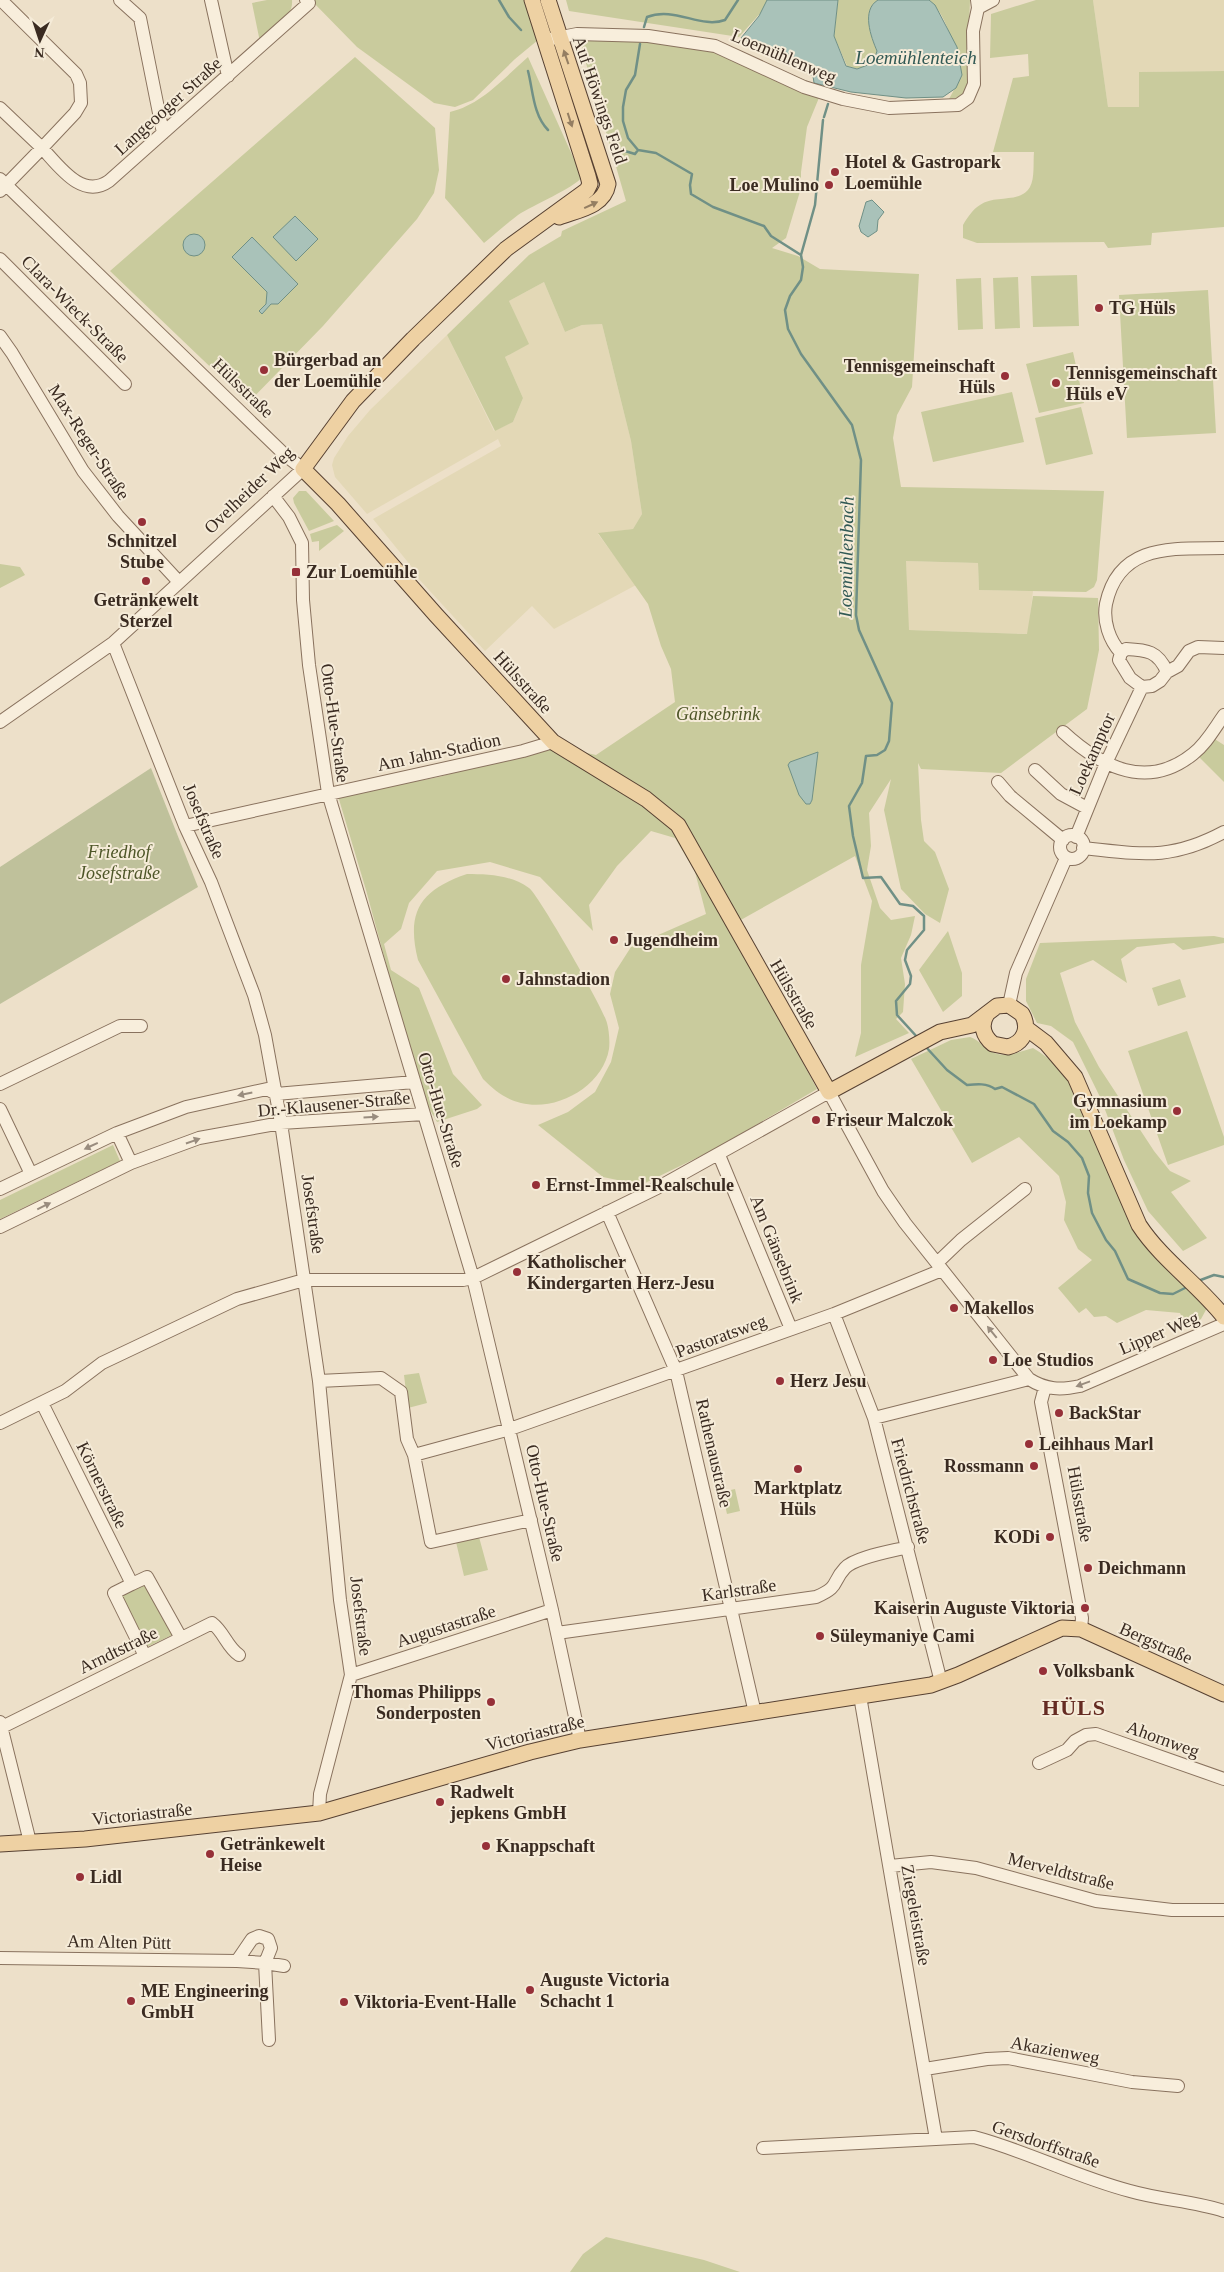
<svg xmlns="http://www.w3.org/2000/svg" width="1224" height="2272" viewBox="0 0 1224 2272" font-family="'Times New Roman',serif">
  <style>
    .farmland { fill: #e3d8b6 }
    .green { fill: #c9cb9d; fill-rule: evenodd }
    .cemetery { fill: #bfc19b }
    .water { fill: #a9c2b9; stroke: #709086 }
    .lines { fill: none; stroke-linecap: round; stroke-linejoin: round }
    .stream { stroke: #709086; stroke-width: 2.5 }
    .minor-casing { stroke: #89725e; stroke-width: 14 }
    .major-casing { stroke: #574132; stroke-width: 17 }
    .minor { stroke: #f8eedc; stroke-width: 12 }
    .major { stroke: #eed1a3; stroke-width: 15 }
    .oneway { fill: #947e62 }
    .oneway2 { fill: #998c7e }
    .poi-dot { fill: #963038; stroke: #f5ebd8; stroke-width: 2 }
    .labels { text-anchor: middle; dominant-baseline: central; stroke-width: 4; stroke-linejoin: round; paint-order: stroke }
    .street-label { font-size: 18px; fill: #3a2b21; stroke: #f5ebd8 }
    .poi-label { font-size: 18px; font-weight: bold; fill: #3a2b21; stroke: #f5ebd8; text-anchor: start }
    .park-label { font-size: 18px; font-style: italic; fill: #4e5628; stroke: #f5ebd8 }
    .water-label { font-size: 19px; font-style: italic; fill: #315954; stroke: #f5ebd8 }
    .district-label { font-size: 22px; font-weight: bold; letter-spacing: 1px; fill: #652b22; stroke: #f5ebd8 }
  </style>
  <rect width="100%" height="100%" fill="#ede0c9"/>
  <path class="farmland" d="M1093,0H1224V71L1139,72V107H1108Z
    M544,282L565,332L582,325L602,324L631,441L642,514L633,529L598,534L636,585L554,629L532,606L485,651L418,578L411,566L373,519L501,446L498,439L367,514L335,477L332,465L334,458L348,436L370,410L447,335L494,431L513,422L523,398L505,357L528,344L509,301Z
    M906,561L978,563L979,590L1033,591L1028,634L908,630Z"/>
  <path class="green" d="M267,0H292C294,18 272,31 260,42L252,3Z
    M311,0H526L538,40L515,59L473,100L455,107L434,103L357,47Z
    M566,0H772L739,37L569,11Z
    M838,0H878C862,10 871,37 877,51L873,63L857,69L847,66L834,36Z
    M929,0H970L967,88C964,96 958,98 949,99L962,75C954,51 949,17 929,0Z
    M1036,0H1093L1108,107H1139V72L1224,71V227L1152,233L1151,245L1108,248L1104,242L977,243L963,238V225C967,218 973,209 980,205C995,194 1020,204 1030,187C1035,178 1033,162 1034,152H993L1013,78L1029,76L1028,54L990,58L991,14Z
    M579,39L657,41L711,46L788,79L791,74L823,88L807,127L801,172V188L786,238L772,248L798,256L820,269L919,274L912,387L897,415L893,438L901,487L1104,491L1097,580L1094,587L1086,592L979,590L978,563L906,561L909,630L1027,634L1033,596L1098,598L1099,650L1087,709L1001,773L921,769L918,763L921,820L924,841L935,852L949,889L940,923L925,914L901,889L884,810L891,779L869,813L871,846L867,870L880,908L891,920L915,916L911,935L901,958L905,984L903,1012L896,1019L909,1033L855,1057L861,1033V965L872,901L855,856L730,926L817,1089L715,1149L641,1185L603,1177L538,1125L568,1112L595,1092L611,1062L619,1028L610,994L615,972L631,947L706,914L695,872L675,838L651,831L617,866L589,905L593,931L540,877L490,862L437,871L409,903L401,929L384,944L391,970L419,988L453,1074L482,1105L477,1109L437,1122L422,1096L366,890L338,796L439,777L551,745L596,755L675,702L671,669L661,646L648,604L598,533L633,529L642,514L631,441L602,324L582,325L565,332L544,282L509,301L529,344L505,357L523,398L513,422L495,431L447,335L529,255L561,236L562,231L626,201ZM818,755L815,767L812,800L810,804L790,762Z
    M355,57L435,128L439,170L434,193L417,219L323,326L248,403L110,271Z
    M528,57L582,177C574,188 533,205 518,215C506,224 495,234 484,243L445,198L450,112C481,105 504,78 528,57Z
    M1077,275L1079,326L1033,327L1031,276Z
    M1018,277L1020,328L995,329L993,278Z
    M981,278L983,329L958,330L956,279Z
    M1208,290L1216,433L1127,438L1119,295Z
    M1073,352L1084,403L1039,413L1026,364Z
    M1012,392L1024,442L933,462L921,412Z
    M1081,407L1093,454L1046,465L1035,418Z
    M299,491H306L334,521L309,531L294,503L293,498Z
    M337,525L344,531L319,551V541L312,542L310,534Z
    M0,564L20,567L25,575L0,588Z
    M1213,738L1224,745V782L1198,756Z
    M467,874C487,874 512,875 529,888C538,894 604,1009 607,1023C609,1030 610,1042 609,1049C603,1086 557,1112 521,1103C505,1099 494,1090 483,1079L418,960C406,912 420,890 467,874Z
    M948,931L962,973V996L943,1012L919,970Z
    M1214,936L1224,938V943L1183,950L1174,943L1137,947L1121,959L1127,983L1093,960L1060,973L1075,1022L1099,1067L1154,1151L1170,1171L1191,1181L1171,1192L1207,1238L1183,1251L1148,1211L1124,1160L1101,1099L1073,1042L1051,1026L1037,1023L1026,1001V979L1040,943Z
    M1180,979L1186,997L1158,1006L1152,988Z
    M1187,1031L1224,1137V1145L1168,1165L1128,1051Z
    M970,1037C979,1040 982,1046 990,1051C1003,1059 1019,1052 1033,1048C1052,1059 1063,1072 1075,1091L1146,1246L1172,1275L1207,1308L1201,1319L1187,1328L1180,1313L1146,1310L1117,1323L1106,1316L1094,1317L1086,1308L1079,1313L1058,1288L1092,1260L1078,1249L1064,1220L1066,1202L1059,1176L1019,1137L972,1163L911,1059L951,1040Z
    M113,1145L120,1161L0,1219V1200Z
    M419,1373L427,1403L408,1408L404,1375Z
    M735,1489L740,1511L727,1514L722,1492Z
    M479,1537L488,1570L464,1576L456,1542Z
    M147,1583L174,1634L147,1647L120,1595Z
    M606,2237L704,2260L740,2272H570L583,2254Z"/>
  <path class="cemetery" d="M151,768L198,887L0,1004V867Z"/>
  <path class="water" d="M767,0H838L834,36L846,66L857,69L873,63L877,51C871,37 861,10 878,0H929L935,5L957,47L962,75L956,88L943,97L906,98L851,92L814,83L813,76L741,38L759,16Z
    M872,200L884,212L878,220L877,231L868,237L861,232L859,226L866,202Z
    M295,216L318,239L296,261L273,237Z
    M183 245a11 11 0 1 1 22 0a11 11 0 1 1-22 0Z
    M252,237L298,284L278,304H271L262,314L259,311L266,304L267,292L232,257Z
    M818,752L812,800L810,804H806L799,795L788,765L790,762Z"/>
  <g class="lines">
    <path class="stream" d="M499,0L509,17L521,30
      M644,27L647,17C675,6 700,29 725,20L738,0
      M640,44L635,75L626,90L623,107V121L628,138L638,150L656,153L692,174L690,185L691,194L713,207L764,226L771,236L801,255
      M528,71C533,90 533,115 548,130
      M824,117L828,104
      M823,120L815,205L801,255L803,267L801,280L790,296L785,310L788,329L801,354L852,425L861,460L856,615L859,630L892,703L889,741L885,750L877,755L866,756L862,783L849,806L853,836L863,878L881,877L900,904L913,906L924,916V930L907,950L905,960L911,976L910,984L896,1001L897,1015L918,1038
      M625,151L635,154L638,150
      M925,1046L947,1070L967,1085C977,1084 987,1083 995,1089L1002,1087L1034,1104L1053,1131L1068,1142L1082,1158L1089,1176L1088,1193L1092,1213L1106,1240L1115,1251L1128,1279L1160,1293L1173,1294L1187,1287
      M1198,1281L1214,1275L1224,1277"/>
    <g class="minor-casing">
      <path id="minor" d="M1,0L76,74L80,83L81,103L75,113L42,148C59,166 82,200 109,181L309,3L306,0
        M120,0L140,18L163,133
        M211,0L228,76
        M978,8L993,0
        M551,39L577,34L648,36L715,46L804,87L843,99L889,108L958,105L968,98L974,84L973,31L978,8L977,0
        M0,108L42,148L0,191
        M0,179L285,455L303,469L113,643L0,722
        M0,259L125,384
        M0,336L12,353L83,471L118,516L179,582
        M273,496L289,517L302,543L303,600L309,665L328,793L473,1278L552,1610L580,1740
        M113,643L185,826L211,882L254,995L265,1035L281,1123L319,1381L340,1600L351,1675L320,1794L319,1813
        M1121,653C1109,640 1103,621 1106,604C1119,542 1175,549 1224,548
        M1167,672C1158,651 1147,650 1126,649L1121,653L1119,660L1130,678L1142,687L1152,686L1160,681L1167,672L1178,666L1189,651L1198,647L1224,648
        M1063,732C1101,767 1147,791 1193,754C1206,744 1214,729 1224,715
        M1035,770L1061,794L1087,808
        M998,782L1010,796L1063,840
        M185,826L523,751L553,742
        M1060 847a12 12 0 1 1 24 0a12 12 0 1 1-24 0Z
        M1076,837L1106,763L1142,687
        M1083,848C1141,854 1170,861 1224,832
        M1009,1005L1016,973L1066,858
        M0,1084L120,1026H141
        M0,1109L31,1174
        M117,1133L131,1163
        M719,1155L791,1329
        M0,1189L117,1133L186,1107L267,1089L276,1094L414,1082
        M607,1212L676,1371L755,1713
        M0,1227L131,1163L199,1138L281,1123L424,1114
        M937,1263L961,1240L1025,1189
        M834,1314L874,1418L941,1682
        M319,1381L381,1378L401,1392L407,1439L414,1455
        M1045,1387L1041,1402L1082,1618L1081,1629
        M42,1403L132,1584L114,1593L145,1656
        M874,1418L1029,1379
        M0,1423L65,1391L102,1363L237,1299L304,1280H463L473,1278L657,1188L829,1092L883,1191L905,1223L1029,1379C1046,1390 1061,1390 1080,1386L1224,1324
        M531,1520L431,1542L414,1455L510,1429L834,1314L942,1270
        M132,1584L147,1577L181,1638
        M557,1633L816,1597C841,1586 831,1583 845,1568C855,1557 893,1551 908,1547
        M351,1675L552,1610
        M860,1696L936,2139
        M0,1722L30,1842
        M2,1727L212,1623C224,1632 227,1647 239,1655
        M1039,1763L1067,1750L1075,1741L1086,1735L1096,1734L1224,1779
        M890,1866L931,1862L976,1868L1096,1901L1172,1910H1224
        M0,1958L237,1961L265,1963L271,1948L268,1939L259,1936L252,1939L237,1961
        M269,2040L265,1963L284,1966
        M925,2069L987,2059L1008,2058L1132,2082L1178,2086
        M763,2148L974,2137C1027,2151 1076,2177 1130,2191C1161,2200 1193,2201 1224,2211"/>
    </g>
    <g class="major-casing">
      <path id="major" d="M532,0L588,176L590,184L587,190L506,249L413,339L353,401L303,469L338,504L436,615L553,742L646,799L678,825L829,1092L940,1032L972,1025L997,1006L1009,1005L1022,1014C1030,1028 1024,1043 1008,1047L993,1044C983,1036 980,1025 987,1014
        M548,0L608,184C604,207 577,210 559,217
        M1026,1028L1046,1043L1075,1077L1139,1225C1162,1260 1198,1284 1224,1317
        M0,1844L85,1839L319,1813L530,1752L580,1740L931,1685L958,1675L1062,1628L1081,1629L1224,1694"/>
    </g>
    <use href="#minor" class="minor"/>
    <use href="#major" class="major"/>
  </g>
  <defs><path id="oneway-solid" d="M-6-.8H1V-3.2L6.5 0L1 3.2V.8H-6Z" transform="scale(1.25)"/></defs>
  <g class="oneway">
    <use href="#oneway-solid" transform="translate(566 57) rotate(-109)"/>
    <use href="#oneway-solid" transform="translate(570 120) rotate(72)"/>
    <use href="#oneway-solid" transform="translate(591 205) rotate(-25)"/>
  </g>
  <g class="oneway2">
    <use href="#oneway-solid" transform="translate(245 1094) rotate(168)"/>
    <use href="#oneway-solid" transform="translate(371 1117) rotate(-4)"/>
    <use href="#oneway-solid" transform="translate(193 1141) rotate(-19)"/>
    <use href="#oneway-solid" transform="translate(91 1146) rotate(155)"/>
    <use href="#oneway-solid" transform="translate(44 1206) rotate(-26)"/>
    <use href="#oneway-solid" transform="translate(992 1332) rotate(-129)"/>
    <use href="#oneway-solid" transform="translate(1083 1384) rotate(160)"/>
  </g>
  <g class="poi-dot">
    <circle cx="835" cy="172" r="5"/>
    <circle cx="829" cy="185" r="5"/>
    <circle cx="1099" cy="308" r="5"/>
    <circle cx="264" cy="370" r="5"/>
    <circle cx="1005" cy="376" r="5"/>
    <circle cx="1056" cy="383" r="5"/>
    <circle cx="142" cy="522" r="5"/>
    <rect x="291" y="567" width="10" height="10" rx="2.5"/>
    <circle cx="146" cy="581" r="5"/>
    <circle cx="614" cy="940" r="5"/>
    <circle cx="506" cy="979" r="5"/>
    <circle cx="1177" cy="1111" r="5"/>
    <circle cx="816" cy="1120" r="5"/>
    <circle cx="536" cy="1185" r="5"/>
    <circle cx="517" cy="1272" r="5"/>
    <circle cx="954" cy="1308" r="5"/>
    <circle cx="993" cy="1360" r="5"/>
    <circle cx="780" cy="1381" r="5"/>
    <circle cx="1059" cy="1413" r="5"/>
    <circle cx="1029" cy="1444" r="5"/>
    <circle cx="1034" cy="1466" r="5"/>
    <circle cx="798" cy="1469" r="5"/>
    <circle cx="1050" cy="1537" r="5"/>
    <circle cx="1088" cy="1568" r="5"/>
    <circle cx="1085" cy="1608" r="5"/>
    <circle cx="820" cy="1636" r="5"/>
    <circle cx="1043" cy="1671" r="5"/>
    <circle cx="491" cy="1702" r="5"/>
    <circle cx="440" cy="1802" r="5"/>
    <circle cx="486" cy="1846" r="5"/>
    <circle cx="210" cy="1854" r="5"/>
    <circle cx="80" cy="1877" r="5"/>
    <circle cx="530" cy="1990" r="5"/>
    <circle cx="131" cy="2001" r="5"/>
    <circle cx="344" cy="2002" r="5"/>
  </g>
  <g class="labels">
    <g class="street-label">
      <text transform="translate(784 56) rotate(23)">Loemühlenweg</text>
      <text transform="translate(600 100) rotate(71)">Auf Höwings Feld</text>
      <text transform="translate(168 106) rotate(-42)">Langeooger Straße</text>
      <text transform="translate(75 309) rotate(45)">Clara-Wieck-Straße</text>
      <text transform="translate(243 388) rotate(44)">Hülsstraße</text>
      <text transform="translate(89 442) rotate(57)">Max-Reger-Straße</text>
      <text transform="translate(249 490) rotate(-44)">Ovelheider Weg</text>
      <text transform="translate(523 682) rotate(48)">Hülsstraße</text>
      <text transform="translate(335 723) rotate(82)">Otto-Hue-Straße</text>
      <text transform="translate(439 752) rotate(-12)">Am Jahn-Stadion</text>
      <text transform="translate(1092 754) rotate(-66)">Loekamptor</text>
      <text transform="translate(204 821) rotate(67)">Josefstraße</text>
      <text transform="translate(794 994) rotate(60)">Hülsstraße</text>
      <text transform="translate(334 1104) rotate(-5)">Dr.-Klausener-Straße</text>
      <text transform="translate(441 1110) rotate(73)">Otto-Hue-Straße</text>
      <text transform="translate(313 1214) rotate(82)">Josefstraße</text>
      <text transform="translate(777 1249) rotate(68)">Am Gänsebrink</text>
      <text transform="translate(1159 1333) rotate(-23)">Lipper Weg</text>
      <text transform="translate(721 1336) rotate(-20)">Pastoratsweg</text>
      <text transform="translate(714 1453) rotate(77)">Rathenaustraße</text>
      <text transform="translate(102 1485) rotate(64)">Körnerstraße</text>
      <text transform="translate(911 1491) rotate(75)">Friedrichstraße</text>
      <text transform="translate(545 1503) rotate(77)">Otto-Hue-Straße</text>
      <text transform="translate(1080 1504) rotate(80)">Hülsstraße</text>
      <text transform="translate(739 1590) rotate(-8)">Karlstraße</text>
      <text transform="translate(361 1616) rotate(83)">Josefstraße</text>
      <text transform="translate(446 1626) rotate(-18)">Augustastraße</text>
      <text transform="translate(1156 1643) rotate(24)">Bergstraße</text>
      <text transform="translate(118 1650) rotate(-26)">Arndtstraße</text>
      <text transform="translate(535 1733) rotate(-14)">Victoriastraße</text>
      <text transform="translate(1163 1739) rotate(20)">Ahornweg</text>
      <text transform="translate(142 1814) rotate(-6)">Victoriastraße</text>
      <text transform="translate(1061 1871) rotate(14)">Merveldtstraße</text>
      <text transform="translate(916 1915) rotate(80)">Ziegeleistraße</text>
      <text transform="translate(119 1942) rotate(1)">Am Alten Pütt</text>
      <text transform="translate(1055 2050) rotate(10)">Akazienweg</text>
      <text transform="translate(1046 2144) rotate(19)">Gersdorffstraße</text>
    </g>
    <g class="poi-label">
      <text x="845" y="162">Hotel &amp; Gastropark<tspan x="845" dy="21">Loemühle</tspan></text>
      <text x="819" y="185" text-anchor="end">Loe Mulino</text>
      <text x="1109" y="308">TG Hüls</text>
      <text x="274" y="360">Bürgerbad an<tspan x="274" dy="21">der Loemühle</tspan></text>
      <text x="995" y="366" text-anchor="end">Tennisgemeinschaft<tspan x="995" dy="21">Hüls</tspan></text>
      <text x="1066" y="373">Tennisgemeinschaft<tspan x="1066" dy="21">Hüls eV</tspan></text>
      <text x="142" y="541" text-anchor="middle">Schnitzel<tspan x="142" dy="21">Stube</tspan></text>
      <text x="306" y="572">Zur Loemühle</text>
      <text x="146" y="600" text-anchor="middle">Getränkewelt<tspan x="146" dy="21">Sterzel</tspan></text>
      <text x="624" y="940">Jugendheim</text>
      <text x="516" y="979">Jahnstadion</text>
      <text x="1167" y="1101" text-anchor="end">Gymnasium<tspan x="1167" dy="21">im Loekamp</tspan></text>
      <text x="826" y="1120">Friseur Malczok</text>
      <text x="546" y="1185">Ernst-Immel-Realschule</text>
      <text x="527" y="1262">Katholischer<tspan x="527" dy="21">Kindergarten Herz-Jesu</tspan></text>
      <text x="964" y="1308">Makellos</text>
      <text x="1003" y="1360">Loe Studios</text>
      <text x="790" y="1381">Herz Jesu</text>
      <text x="1069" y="1413">BackStar</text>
      <text x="1039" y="1444">Leihhaus Marl</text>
      <text x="1024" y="1466" text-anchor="end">Rossmann</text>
      <text x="798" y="1488" text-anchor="middle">Marktplatz<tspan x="798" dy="21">Hüls</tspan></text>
      <text x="1040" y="1537" text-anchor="end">KODi</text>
      <text x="1098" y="1568">Deichmann</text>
      <text x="1075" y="1608" text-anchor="end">Kaiserin Auguste Viktoria</text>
      <text x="830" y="1636">Süleymaniye Cami</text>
      <text x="1053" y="1671">Volksbank</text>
      <text x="481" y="1692" text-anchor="end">Thomas Philipps<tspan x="481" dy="21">Sonderposten</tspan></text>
      <text x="450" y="1792">Radwelt<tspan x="450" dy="21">jepkens GmbH</tspan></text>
      <text x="220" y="1844">Getränkewelt<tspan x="220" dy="21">Heise</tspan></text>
      <text x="496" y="1846">Knappschaft</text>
      <text x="90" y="1877">Lidl</text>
      <text x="540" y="1980">Auguste Victoria<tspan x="540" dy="21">Schacht 1</tspan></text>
      <text x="141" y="1991">ME Engineering<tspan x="141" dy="21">GmbH</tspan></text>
      <text x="354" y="2002">Viktoria-Event-Halle</text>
    </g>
    <g class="park-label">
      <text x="718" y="714">Gänsebrink</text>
      <text x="119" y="852">Friedhof<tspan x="119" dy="21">Josefstraße</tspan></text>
    </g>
    <g class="water-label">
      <text x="916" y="57">Loemühlenteich</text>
      <text transform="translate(846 557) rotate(-89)">Loemühlenbach</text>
    </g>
    <g class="district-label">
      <text x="1074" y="1707">HÜLS</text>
    </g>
  </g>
  <g transform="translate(40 40) rotate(183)" stroke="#f5ebd8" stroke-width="4" paint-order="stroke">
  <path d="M0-4L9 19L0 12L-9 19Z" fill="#3a2b21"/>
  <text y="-8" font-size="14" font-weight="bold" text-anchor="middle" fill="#3a2b21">N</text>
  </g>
</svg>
